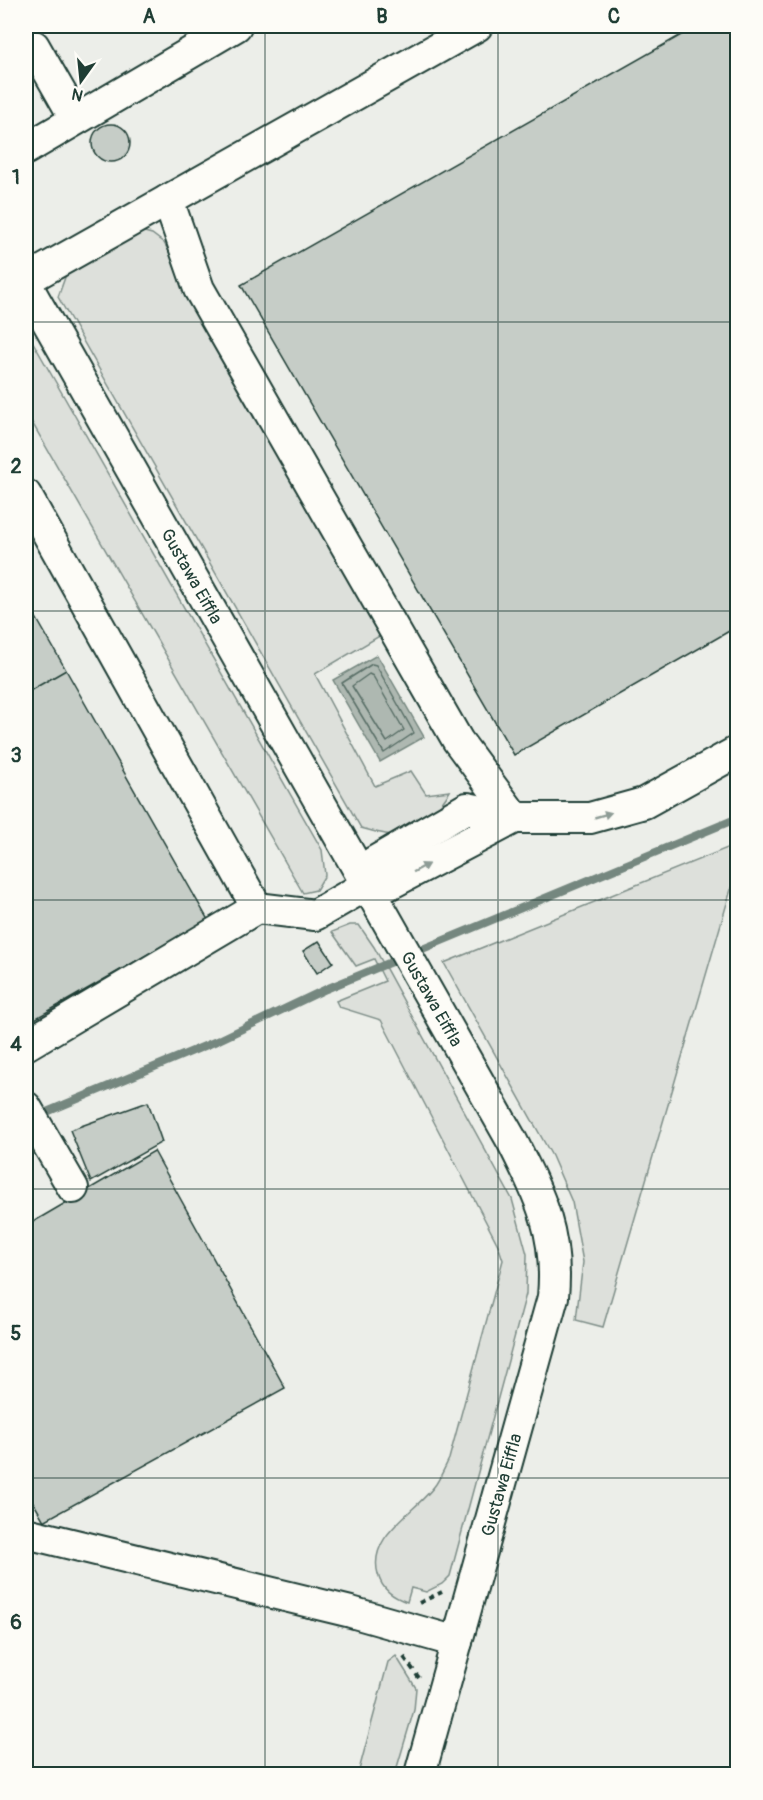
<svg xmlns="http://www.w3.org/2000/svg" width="763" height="1800" viewBox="0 0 763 1800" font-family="Pangolin,sans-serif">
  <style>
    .built { fill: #eceee9 }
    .green { fill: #dde0db; stroke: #7e8e88; stroke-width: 1.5 }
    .water { fill: #aeb8b1; stroke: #75877f; stroke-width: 1.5 }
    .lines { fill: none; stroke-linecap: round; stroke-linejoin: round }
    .shore { stroke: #586e66; stroke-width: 1.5 }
    .stream { stroke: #75877f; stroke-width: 8 }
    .building { fill: #c6cdc7; stroke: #1f3d34; stroke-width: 1.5 }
    .minor-casing { stroke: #1f3d34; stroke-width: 34 }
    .path { stroke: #1f3d34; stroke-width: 4; stroke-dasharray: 6 4.5; stroke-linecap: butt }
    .minor { stroke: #fdfcf7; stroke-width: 30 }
    .oneway { fill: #8e9c96 }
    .grid { fill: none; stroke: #1f3d34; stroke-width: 1.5; stroke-opacity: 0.55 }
    .labels { text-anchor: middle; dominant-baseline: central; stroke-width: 4.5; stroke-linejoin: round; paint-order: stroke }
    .street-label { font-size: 18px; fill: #1f3d34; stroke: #fdfcf7 }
    .neatline { fill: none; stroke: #1f3d34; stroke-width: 2 }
    .grid-label { font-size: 20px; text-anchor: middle; font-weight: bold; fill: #1f3d34 }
  </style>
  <rect width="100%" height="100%" fill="#fdfcf7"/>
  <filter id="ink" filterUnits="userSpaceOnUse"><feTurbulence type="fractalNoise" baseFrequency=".0167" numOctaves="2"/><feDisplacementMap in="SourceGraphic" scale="12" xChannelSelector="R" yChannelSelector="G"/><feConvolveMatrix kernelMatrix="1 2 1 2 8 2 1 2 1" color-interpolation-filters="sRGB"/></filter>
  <g filter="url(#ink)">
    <path class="built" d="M26,26H737V1774H26Z"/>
    <path class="green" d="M137,230L152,234L164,243L388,631L315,674L375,786L411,771L426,794L450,791C441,806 422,829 403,834C390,837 373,831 361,828L58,297L68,269Z
      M26,330L322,850L325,875L316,890L303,893L26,412Z
      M737,844V869L603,1327L576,1320L583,1262L572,1202L552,1156L444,963Z
      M350,925H359L374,947L512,1199L527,1254L526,1294L450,1576L442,1584L426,1592L411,1588L407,1602C393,1597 382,1590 378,1574C367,1535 417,1512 436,1484C441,1476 445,1467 449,1459L503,1260L498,1245L381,1020L339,1007L336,1001L385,981L374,959L356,966L332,932Z
      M396,1656L416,1688L414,1710L395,1774H358L388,1662Z"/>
    <path class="water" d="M377,655L424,737L380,762L333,680Z"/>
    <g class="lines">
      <path class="shore" d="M372,664L376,665L414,733L384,753L342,683Z
        M369,674L373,676L404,730L387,742L352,686Z"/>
      <path class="stream" d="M37,1116L219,1040L326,989L738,818"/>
    </g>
    <path class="building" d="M151,26H171L161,30Z
      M697,26H738V626L514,755L241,285Z
      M92 143a19 19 0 1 1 38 0a19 19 0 1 1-38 0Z
      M26,600L66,670L26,693Z
      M66,670L208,920L26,1024V693Z
      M319,941L333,962L317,973L303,951Z
      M148,1102L162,1142L91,1182L70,1130Z
      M154,1151L285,1388L44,1521L26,1490V1226Z"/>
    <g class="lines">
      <g class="minor-casing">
        <g id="minor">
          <path d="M34,46L75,118"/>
          <path d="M26,149L236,26"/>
          <path d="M168,200L199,289L458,741L515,818"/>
          <path d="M26,280L477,26"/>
          <path id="s1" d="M26,284L511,1139C539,1195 559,1232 553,1297L420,1774"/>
          <path d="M26,495L257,908"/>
          <path d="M367,885L374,862L467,808L515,818"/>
          <path d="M26,1045L257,908L315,915L367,885H388L515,818H590L644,803L738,751"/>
          <path d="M26,1107L73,1188"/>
          <path d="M26,1533L351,1612L457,1642"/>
        </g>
      </g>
      <path class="path" d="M419,1603L442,1592
        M404,1657L419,1678"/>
      <use href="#minor" class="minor"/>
    </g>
    <defs><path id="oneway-solid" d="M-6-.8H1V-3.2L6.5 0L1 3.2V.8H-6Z" transform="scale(1.5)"/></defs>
    <g class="oneway">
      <use href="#oneway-solid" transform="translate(603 815) rotate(-16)"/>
      <use href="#oneway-solid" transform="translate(421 868) rotate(-28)"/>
    </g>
  </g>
  <path class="grid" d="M265,26V1774M498,26V1774M26,322H738M26,611H738M26,900H738M26,1189H738M26,1478H738"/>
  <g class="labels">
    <g class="street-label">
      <text stroke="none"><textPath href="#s1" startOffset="336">Gustawa Eiffla</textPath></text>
      <text stroke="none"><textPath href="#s1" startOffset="822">Gustawa Eiffla</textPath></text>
      <text transform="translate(502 1485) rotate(-74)">Gustawa Eiffla</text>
    </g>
  </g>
  <rect width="763" height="1800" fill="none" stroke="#fdfcf7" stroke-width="66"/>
  <g transform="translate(81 81) rotate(195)" stroke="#fdfcf7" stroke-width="4.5" paint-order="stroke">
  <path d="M0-4.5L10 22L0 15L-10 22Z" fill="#1f3d34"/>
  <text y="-9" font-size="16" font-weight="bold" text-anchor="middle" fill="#1f3d34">N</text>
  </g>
  <rect x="33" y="33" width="697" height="1734" class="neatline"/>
  <g class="grid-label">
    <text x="149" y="23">A</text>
    <text x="382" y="23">B</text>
    <text x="614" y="23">C</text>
    <text x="16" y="184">1</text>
    <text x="16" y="473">2</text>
    <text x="16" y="762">3</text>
    <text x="16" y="1051">4</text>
    <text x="16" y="1340">5</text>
    <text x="16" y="1629">6</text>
  </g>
</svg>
